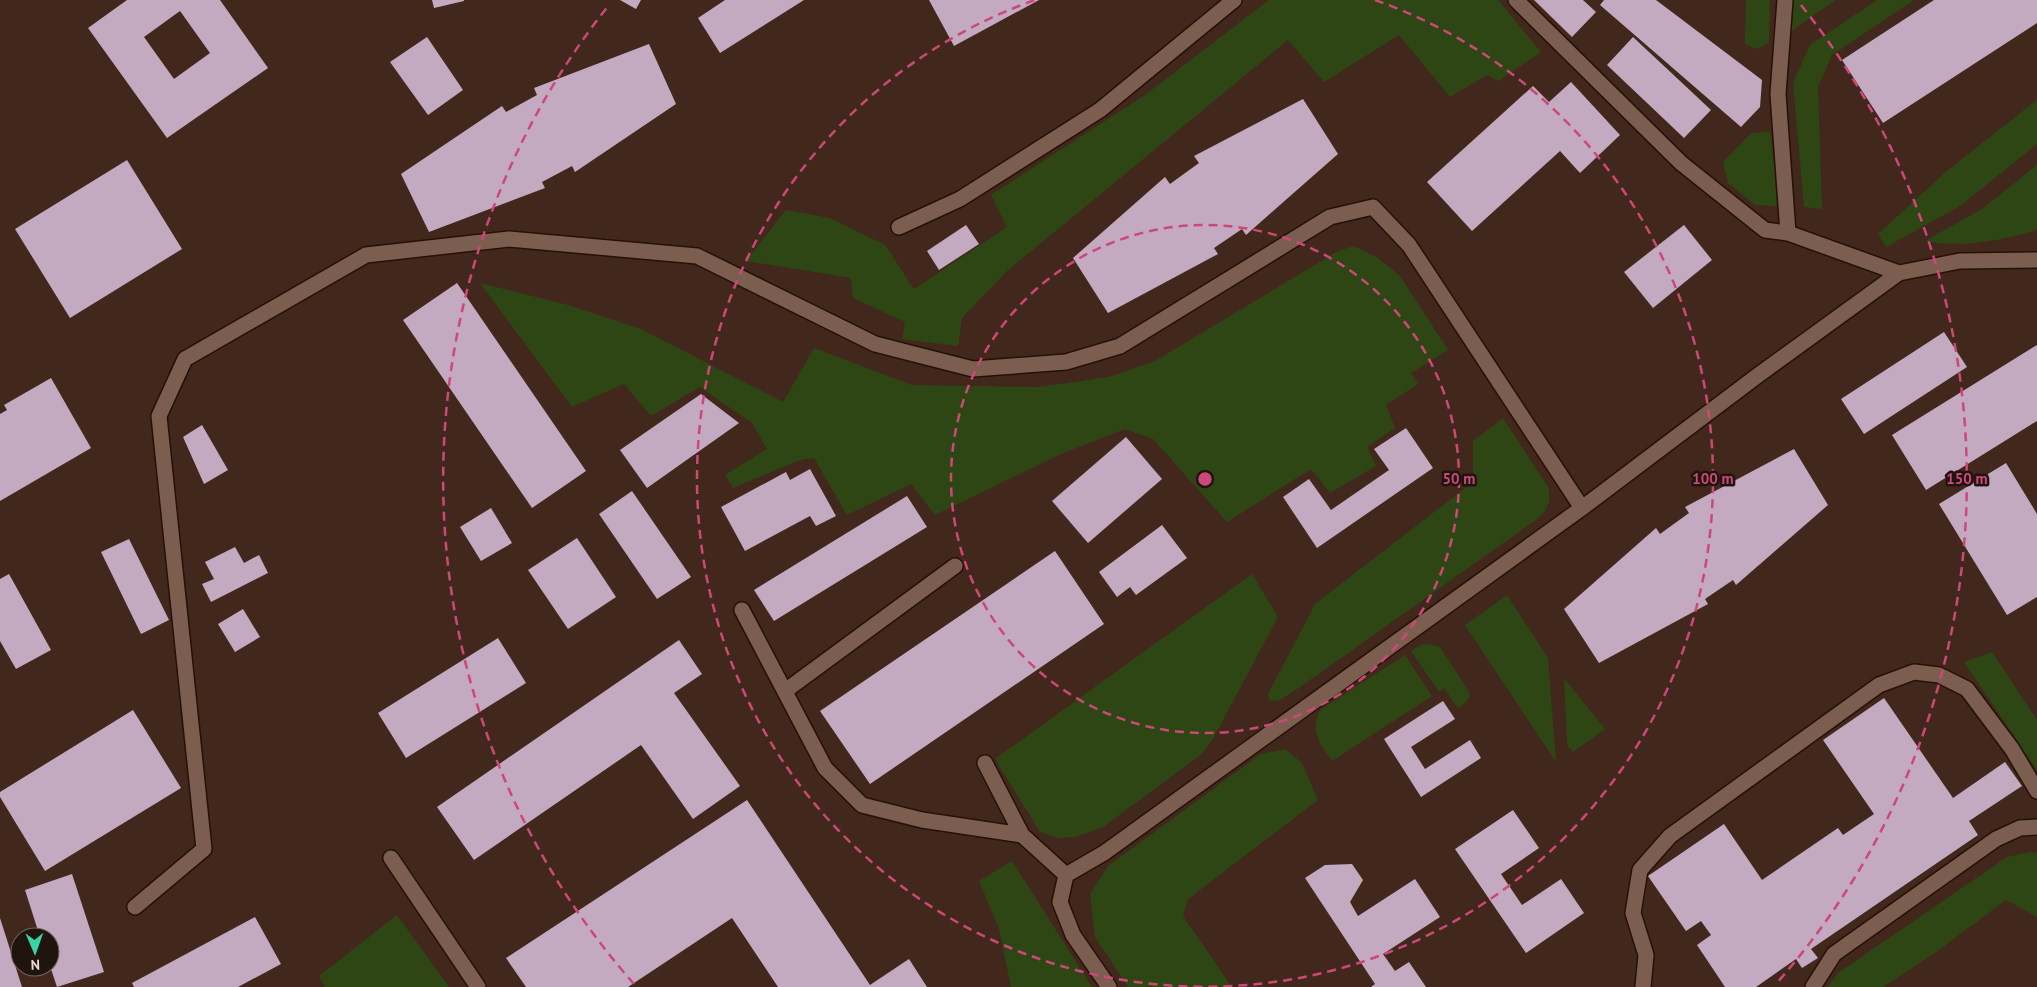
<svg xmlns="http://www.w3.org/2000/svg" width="2037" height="987" viewBox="0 0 2037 987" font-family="'PT Sans',sans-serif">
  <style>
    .green { fill: #2e4613 }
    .building { fill: #c4aac1; fill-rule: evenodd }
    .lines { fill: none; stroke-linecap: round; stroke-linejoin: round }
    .minor-casing { stroke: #271006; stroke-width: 18 }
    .minor { stroke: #7c5e51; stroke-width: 15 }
    .ring { fill: none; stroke: #cc4879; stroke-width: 2.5; stroke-dasharray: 9 6 }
    .centre { fill: #cc4879; stroke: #20140f; stroke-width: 2.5 }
    .ring-label { font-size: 15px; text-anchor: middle; font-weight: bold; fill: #cc4879; stroke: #20140f; stroke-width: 5; stroke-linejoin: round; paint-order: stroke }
  </style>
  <rect width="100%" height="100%" fill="#42281c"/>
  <path class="green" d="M1269,0H1498L1541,52L1498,81L1487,75L1450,97L1399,35L1324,82L1288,40L1007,271L962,318L958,346L902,339L905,322L853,298L851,278L746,261L786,210L830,218L885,245L914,289L1007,227L991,195L1145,95Z
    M1746,0H1770L1769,43L1757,49L1745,44Z
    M1792,0H1835L1790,32Z
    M1877,0H1914L1832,55L1818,87L1822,209L1804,207L1793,83L1810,45Z
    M2037,100V144L1960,206L1886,247L1878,234L1948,170Z
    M1770,131L1779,206L1755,205L1728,183L1723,162L1751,133Z
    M2037,165V229L2032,232C1996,241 1962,248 1925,241L1982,209Z
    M1354,246L1378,258L1400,276L1448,350L1411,373L1418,384L1386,405L1395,428L1367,447L1376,466L1330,493L1311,469L1227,522L1153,439L1125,429L1061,454L935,515L911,484L847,515L814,458L800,460L733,488L725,475L767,449L752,423L700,387L651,416L624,384L572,407L480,283L568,305L641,329L783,402L814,348L912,385L1039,387L1109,377L1155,361L1338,251Z
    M1503,418L1548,487C1551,500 1549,507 1540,517L1300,687L1280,700L1270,701L1268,694L1315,604L1473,482V441Z
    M1252,574L1278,617L1214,737L1202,754L1103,827L1076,837L1059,838L1040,832L999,766L996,758Z
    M1507,595L1548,658L1556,762L1465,625Z
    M1429,644L1440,647L1468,690L1470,696L1466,702L1458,708L1444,688L1439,692L1411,651L1421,645Z
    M1992,652L2037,720V770L1964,662Z
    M1405,655L1432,696L1332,761C1321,744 1309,732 1320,710Z
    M1564,678L1605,729L1573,752L1567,745Z
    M1285,749L1302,763L1318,800L1188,899L1183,916L1232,987H1128L1095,937L1090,894L1108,866L1261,754Z
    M2031,852L2037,853V917L2006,900L1936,952L1883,987H1828L1838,973L2007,857Z
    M1012,861L1092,987H1011L999,929L979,881Z
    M397,915L449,987H325L319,976Z"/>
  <path class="building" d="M127,0H220L268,68L167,138L88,28ZM180,11L210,53L174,79L144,37Z
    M432,0H464V1L434,8Z
    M620,0H641L636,9Z
    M725,0H804L720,53L698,18Z
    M929,0H1039L954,46Z
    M1534,0H1583L1596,12L1572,37Z
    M1604,0H1656L1762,80L1760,107L1741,127L1600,5Z
    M1934,0H2037V23L1883,123L1842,60Z
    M427,37L463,90L428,115L390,62Z
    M1633,37L1711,110L1684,138L1607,65Z
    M649,44L676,104L575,172L572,166L542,182L545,188L429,232L401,174L502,106L506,112L537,95L534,88Z
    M1571,82L1620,135L1580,173L1560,151L1472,231L1427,182L1533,86L1549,102Z
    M1303,99L1338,154L1246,235L1242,229L1214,248L1218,254L1108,313L1073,258L1165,177L1170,184L1199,163L1194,156Z
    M127,160L182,249L70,318L15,229Z
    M966,225L979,244L939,270L927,251Z
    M1684,225L1712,260L1653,308L1624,272Z
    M457,283L586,471L532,508L403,320Z
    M1944,332L1967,367L1864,434L1841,399Z
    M2037,345V421L1926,490L1892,435Z
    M51,378L91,448L0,501V414L7,410L4,405Z
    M701,394L739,423L647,488L620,450Z
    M202,425L228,470L204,484L183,437Z
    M1406,428L1433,468L1317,548L1283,497L1309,479L1331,510L1389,470L1374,449Z
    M1126,437L1162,479L1088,543L1052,501Z
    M1794,449L1828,505L1736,585L1733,580L1705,599L1708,604L1599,663L1564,609L1656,528L1660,534L1689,513L1685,507Z
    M2006,463L2037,514V597L2007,615L1939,504Z
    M810,469L836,516L816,526L810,516L745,551L721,507L786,472L790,480Z
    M632,491L691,577L657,599L599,514Z
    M907,496L927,527L774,621L754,590Z
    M491,508L512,543L481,561L460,527Z
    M1162,525L1187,558L1136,595L1130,587L1117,597L1099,572Z
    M577,538L616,597L568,629L528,570Z
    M129,539L169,620L141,634L101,552Z
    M235,547L244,563L259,555L268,573L211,602L202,584L214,579L205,562Z
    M1055,551L1104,624L870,784L820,711Z
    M9,574L51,650L16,669L0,641V579Z
    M243,609L260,637L235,652L218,624Z
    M498,638L526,683L406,758L378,713Z
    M679,640L702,674L674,693L740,786L693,819L641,745L474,860L437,807Z
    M1884,698L1953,798L2005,762L2022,786L1969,821L1978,835L1811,949L1818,958L1802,968L1796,959L1756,987H1725L1697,945L1711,935L1701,921L1686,931L1648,876L1724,824L1762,880L1838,828L1843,835L1874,814L1823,740Z
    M1443,701L1455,719L1411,747L1425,769L1470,740L1481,758L1421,797L1384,739Z
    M133,710L181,788L45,871L0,797V792Z
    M747,800L870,985L909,959L927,987H778L732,918L628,987H526L506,958Z
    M1513,810L1539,848L1501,874L1522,905L1561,879L1584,913L1526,953L1455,849Z
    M1352,864L1363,880L1350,902L1358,916L1415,879L1440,917L1383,954L1395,971L1409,962L1426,987H1371L1375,984L1305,878L1325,865Z
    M72,874L104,972L57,987L50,966V937H40L25,890Z
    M255,917L281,964L238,987H134L132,983Z
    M0,918L22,987H0Z"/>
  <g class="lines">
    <g class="minor-casing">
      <path id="minor" d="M1516,0L1681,163L1765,230L1788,233L1899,273L1960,261L2037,260
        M1785,0L1778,94L1788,233
        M899,227L960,199L1100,110L1234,0
        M742,610L825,768L862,805L922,820L1022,835
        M785,691L955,566
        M985,763L1022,835L1066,875L1060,902L1073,935L1109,987
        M391,858L478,987
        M1066,875L1104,853L1582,508L1757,376L1899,273
        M135,907L204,849L159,416L185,359L366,255L509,239L697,256L875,344L973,369L1066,362L1120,346L1330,217L1373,207L1409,245L1582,508
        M1643,987L1646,955L1633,913L1640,870L1670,836L1879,685L1914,672L1939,675L1967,689L2012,749L2037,791
        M1813,987L1834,954L1996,839L2020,828L2037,827"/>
    </g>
    <use href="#minor" class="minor"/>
  </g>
  <g class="ring">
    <circle cx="1205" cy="479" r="254"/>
    <path d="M1375 0A508 508 0 1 1 1035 0"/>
    <path d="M634 984A762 762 0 0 1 609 5M1801 5A762 762 0 0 1 1776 984"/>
  </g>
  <circle cx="1205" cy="479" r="8" class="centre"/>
  <g class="ring-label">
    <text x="1459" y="484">50 m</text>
    <text x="1713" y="484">100 m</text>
    <text x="1967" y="484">150 m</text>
  </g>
  <g transform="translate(35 952) rotate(178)"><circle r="24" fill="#20140f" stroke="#71635d"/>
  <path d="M0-4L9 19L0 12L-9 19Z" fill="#39d4a5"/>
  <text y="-8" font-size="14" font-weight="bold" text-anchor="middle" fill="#ebdad2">N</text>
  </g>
</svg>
